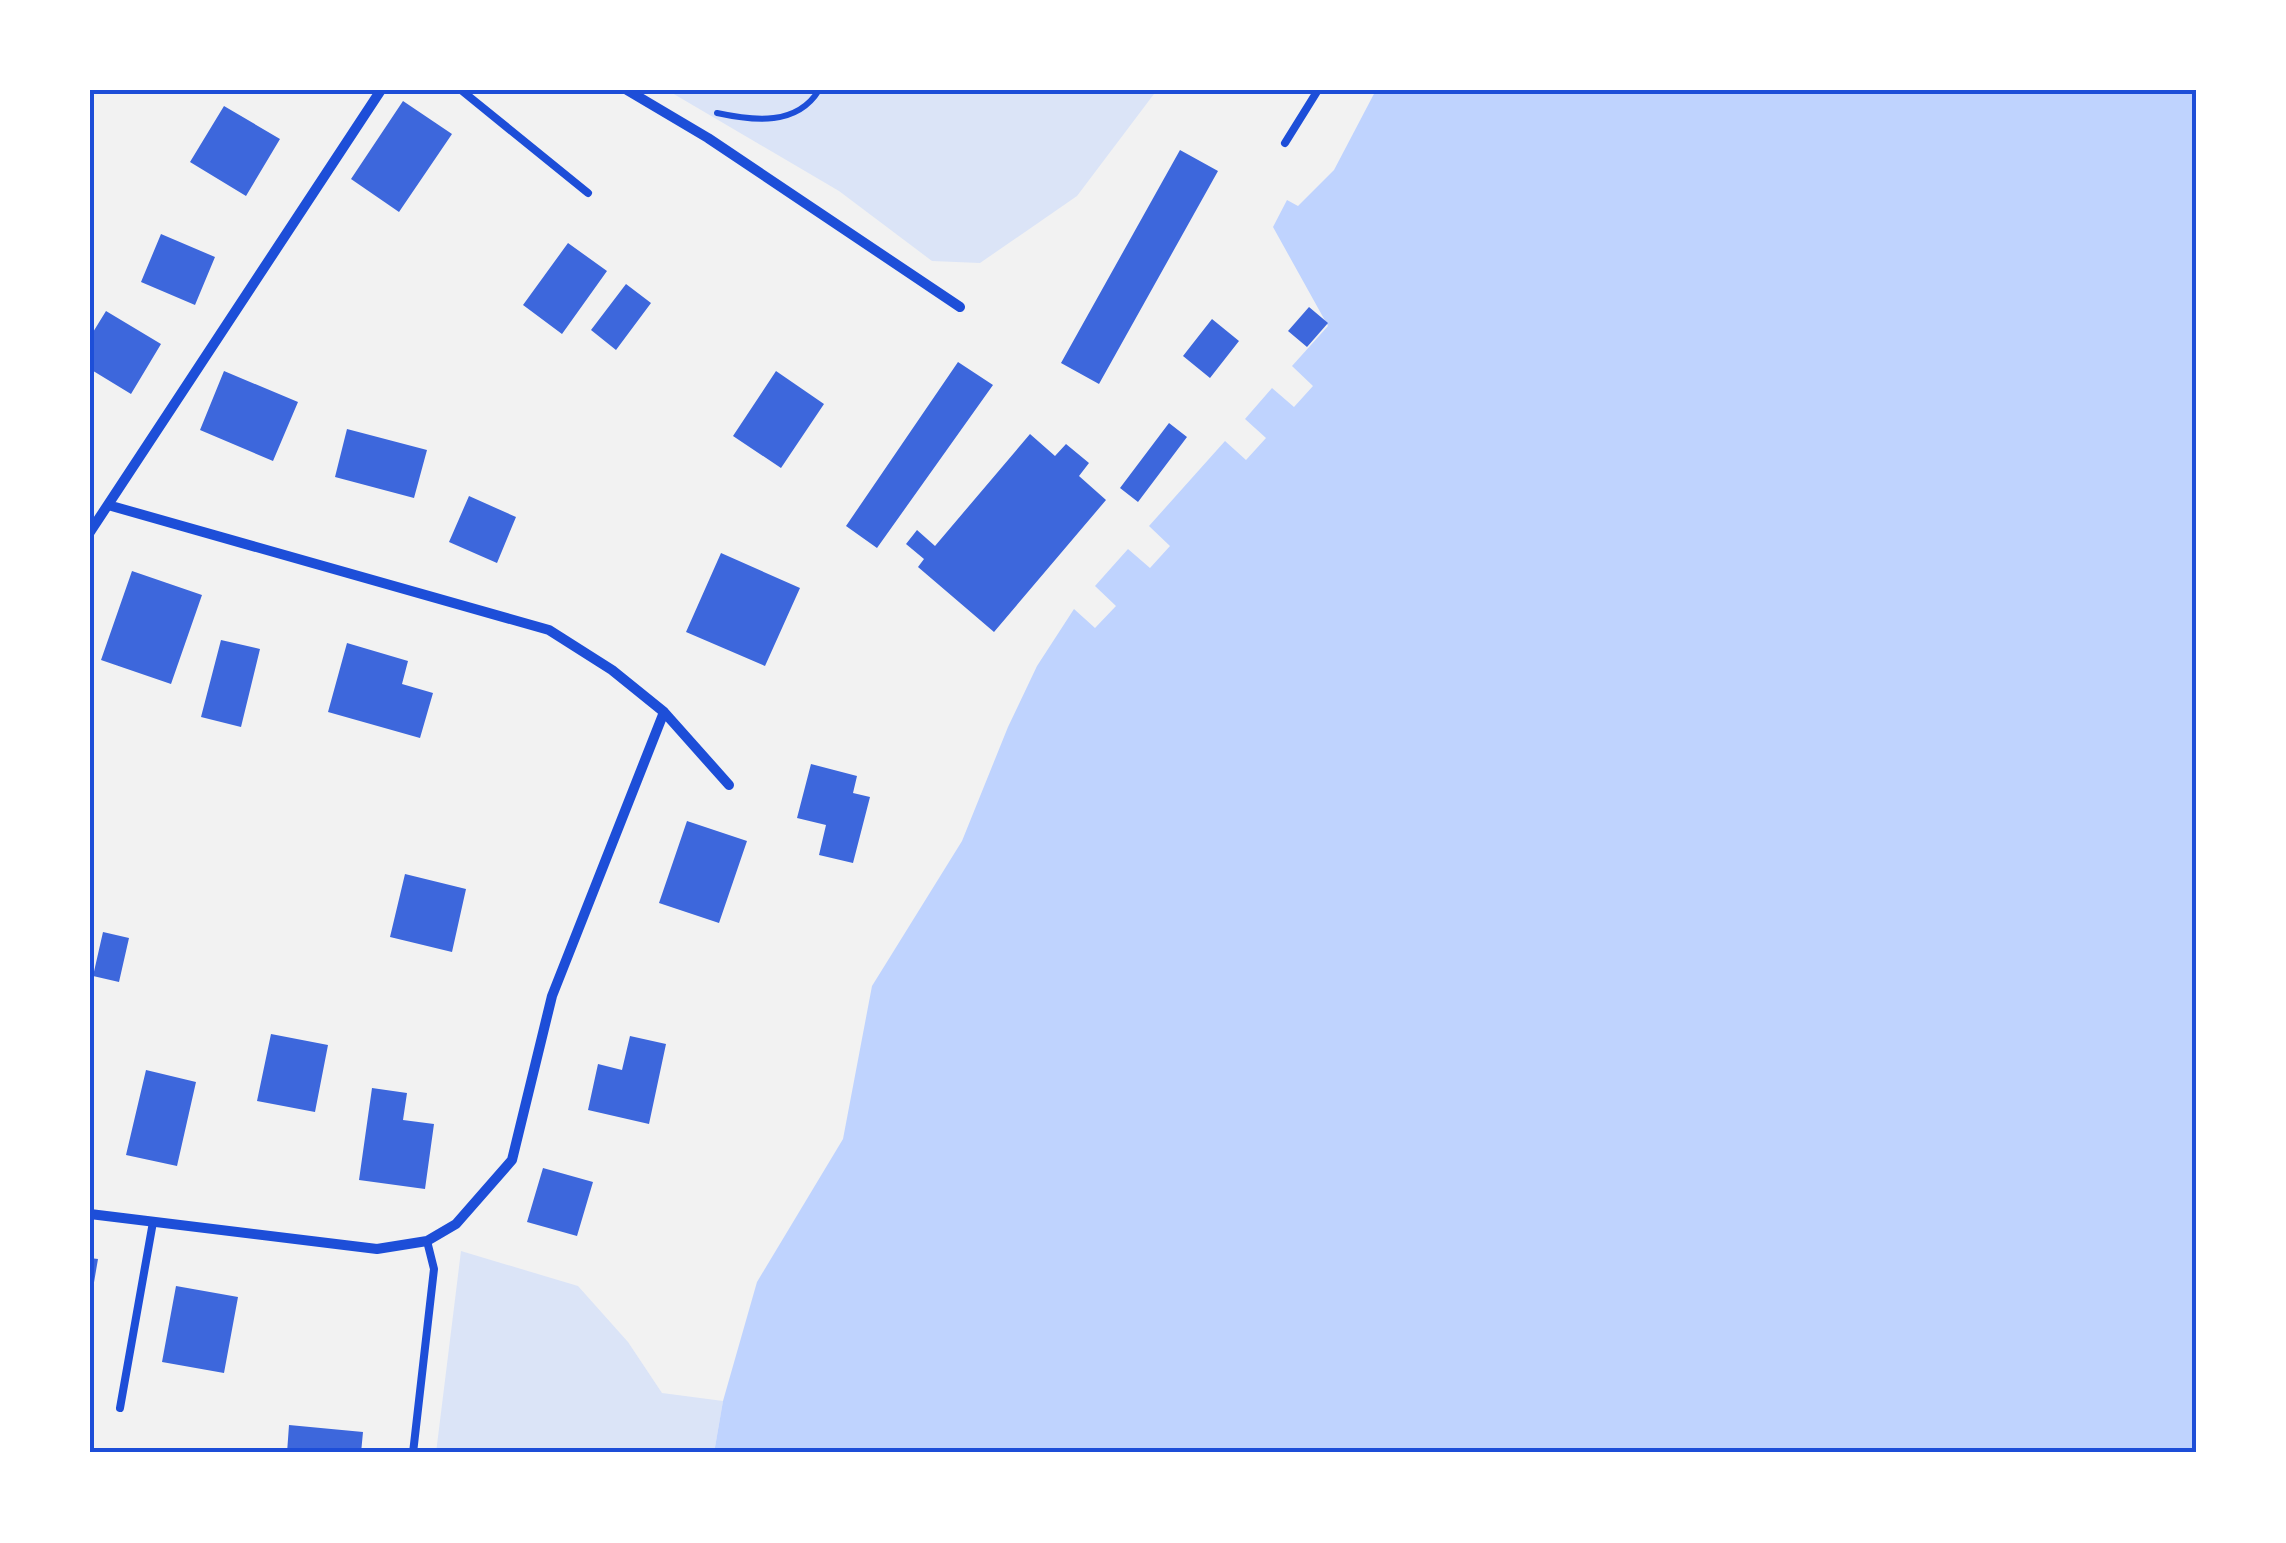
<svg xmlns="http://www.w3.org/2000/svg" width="2286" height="1543" viewBox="0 0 2286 1543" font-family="Inter,sans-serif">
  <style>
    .green { fill: #dbe4f7 }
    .water { fill: #bfd3fe }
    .building { fill: #3d67dc }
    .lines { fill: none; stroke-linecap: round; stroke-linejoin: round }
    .path { stroke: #1d4ed8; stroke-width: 6 }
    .service { stroke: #1d4ed8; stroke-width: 8 }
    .minor { stroke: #1d4ed8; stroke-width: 10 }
    .neatline { fill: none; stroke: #1d4ed8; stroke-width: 4 }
  </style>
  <rect width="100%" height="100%" fill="#f2f2f2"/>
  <path class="green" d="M667,90H1157L1077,196L980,263L932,261L839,191Z
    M461,1251L578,1286L628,1342L662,1393L723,1401L714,1453H436Z"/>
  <path class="water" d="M1376,90H2196V1453H714L723,1401L757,1282L843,1139L872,986L962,841L1008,727L1037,666L1074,609L1095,628L1116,606L1095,586L1128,549L1150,568L1170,546L1149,526L1225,441L1246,460L1266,438L1245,419L1272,388L1294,407L1313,386L1292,366L1328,326L1273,227L1287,200L1298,206L1334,170Z"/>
  <path class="building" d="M403,101L452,134L399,212L351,179Z
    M224,106L280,139L246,196L190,162Z
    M1180,150L1218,171L1099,384L1061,363Z
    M161,234L215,257L195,305L141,282Z
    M568,243L607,271L562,334L523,305Z
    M626,284L651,303L616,350L591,330Z
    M1309,307L1328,323L1307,347L1288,331Z
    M106,311L161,344L131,394L90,369V337Z
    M1212,319L1239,341L1210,378L1183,356Z
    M958,362L993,385L877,548L846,526Z
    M224,371L298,402L273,461L200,430Z
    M776,371L824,404L781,468L733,436Z
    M1169,423L1187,437L1138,502L1120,488Z
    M347,429L427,450L414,498L335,477Z
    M1030,434L1055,456L1066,444L1089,463L1079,476L1106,500L994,632L918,567L924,559L906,544L917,530L935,546Z
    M469,496L516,517L497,563L449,542Z
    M721,553L800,588L765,666L686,632Z
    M132,571L202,595L171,684L101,660Z
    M221,640L260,649L241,727L201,717Z
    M347,643L408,661L402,684L433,693L420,738L328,712Z
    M811,764L857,776L853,793L870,797L853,863L819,855L826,825L797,818Z
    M687,821L747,841L719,923L659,903Z
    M405,874L466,889L452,952L390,937Z
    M103,932L129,938L119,982L93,976Z
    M271,1034L328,1045L315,1112L257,1101Z
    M630,1036L666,1044L649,1124L588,1110L598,1064L622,1070Z
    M146,1070L196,1082L177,1166L126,1155Z
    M372,1088L407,1093L403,1120L434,1124L425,1189L359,1180Z
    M543,1168L593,1182L577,1236L527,1222Z
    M90,1258L98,1259L92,1294H90Z
    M176,1286L238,1297L224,1373L162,1362Z
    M289,1425L363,1432L361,1453H287Z"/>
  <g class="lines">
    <path class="path" d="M717,113C754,121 797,126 819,90"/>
    <path class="service" d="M461,90L588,193
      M1285,143L1318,90
      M120,1408L153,1222
      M413,1453L434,1269L427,1241"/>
    <path class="minor" d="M627,90L708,138L960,307
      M108,505L549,630L612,670L664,712L729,785
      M90,532L381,90
      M90,1214L377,1249L427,1241L456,1224L512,1160L552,996L664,712"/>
  </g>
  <rect width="2286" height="1543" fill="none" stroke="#ffffff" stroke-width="185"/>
  <rect x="92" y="92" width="2102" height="1358" class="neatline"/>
</svg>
